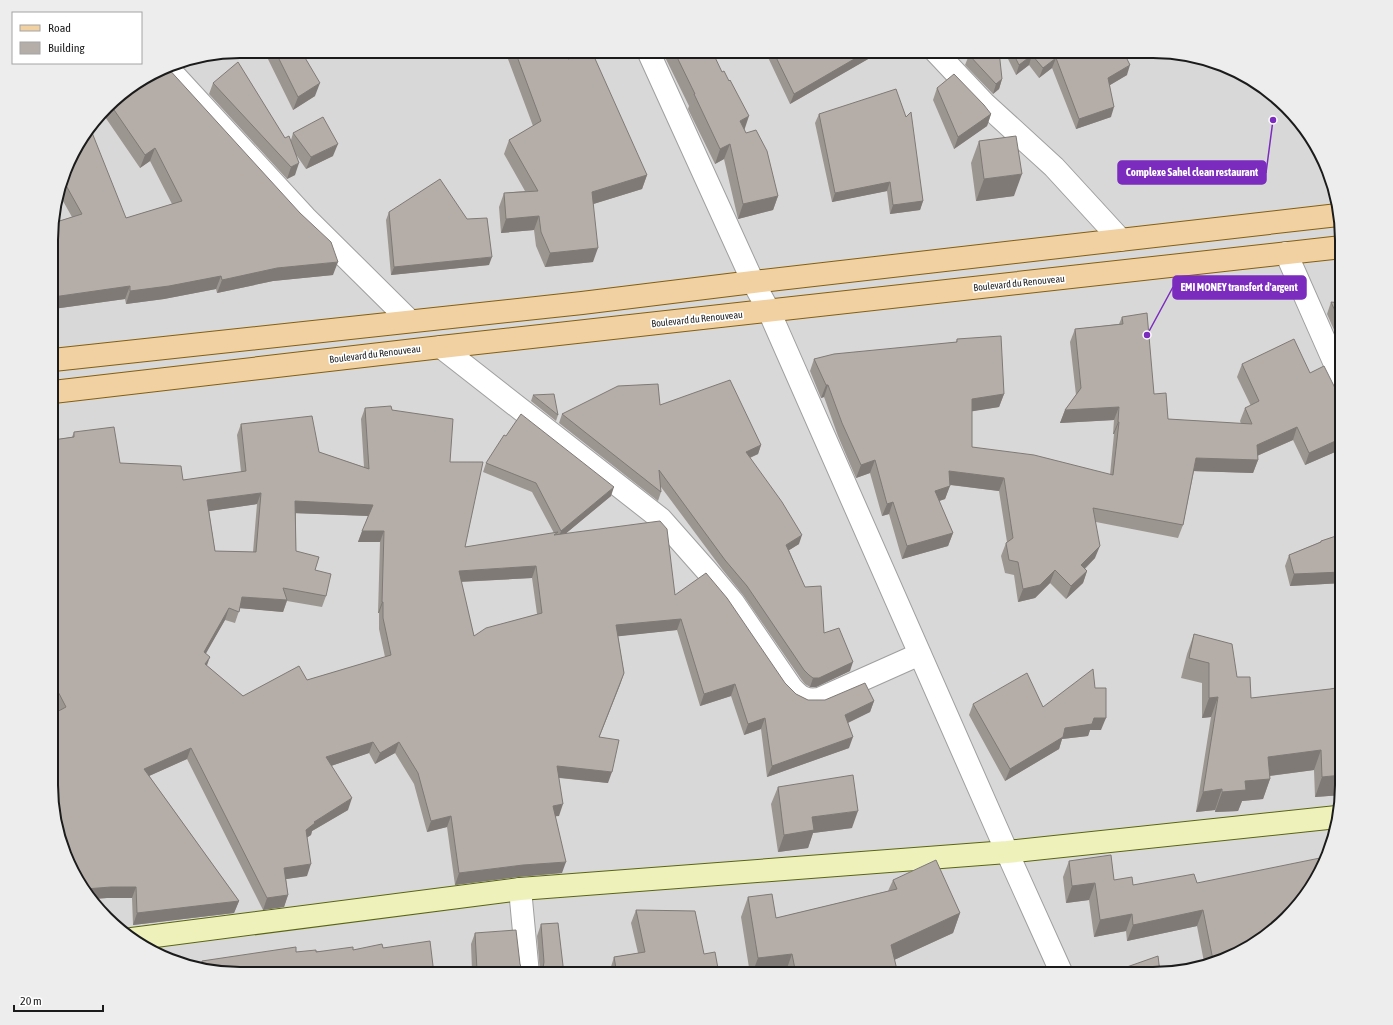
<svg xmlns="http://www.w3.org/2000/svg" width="1393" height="1025" viewBox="0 0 1393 1025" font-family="'Asap Condensed',sans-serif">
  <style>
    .residential { fill: #d9d8d8 }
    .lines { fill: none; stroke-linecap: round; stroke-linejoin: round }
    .street-casing { stroke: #9f9f9f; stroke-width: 24 }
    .secondary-casing { stroke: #5a650f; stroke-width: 24 }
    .primary-casing { stroke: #845f0f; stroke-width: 24 }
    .street { stroke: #fff; stroke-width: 22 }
    .secondary { stroke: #eef2ba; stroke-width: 22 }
    .primary { stroke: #f1d0a1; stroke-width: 22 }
    .wall { fill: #9c9690; fill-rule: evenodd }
    .shaded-wall { fill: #7f7a76 }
    .building { fill: #b5aea8; stroke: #7f7a76; fill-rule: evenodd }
    .labels { text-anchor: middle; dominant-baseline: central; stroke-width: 3.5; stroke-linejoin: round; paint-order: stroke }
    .street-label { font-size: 10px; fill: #1b1b1b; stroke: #fff }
    .rim { fill: none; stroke: #1b1b1b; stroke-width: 2 }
    .leader { fill: none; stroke: #7b2cbf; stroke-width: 1.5 }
    .callout-dot { fill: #7b2cbf; stroke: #fff; stroke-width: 1.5 }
    .callout { fill: #7b2cbf; stroke: #7b2cbf; stroke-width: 1.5 }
    .callout-label { font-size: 11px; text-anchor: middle; font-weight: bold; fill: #fff }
  </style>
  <rect width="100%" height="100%" fill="#ece9e2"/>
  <path class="residential" d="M240,51H1165L1225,65L1268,90L1322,156L1342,228V797L1328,857L1303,900L1237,954L1153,974H228L179,964L125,935L76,879L53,810V215L71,156L115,98L168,65Z"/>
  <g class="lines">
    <g class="street-casing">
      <path id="street" d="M648,51L753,282L769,311L1007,852L1062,974
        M935,51L984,103L1054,167L1121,240
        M166,66L305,217L410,321
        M1286,253L1342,380
        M441,347L661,519L707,571L733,602L791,687C800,697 805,701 819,699L920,654
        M520,889L528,974"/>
    </g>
    <g class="secondary-casing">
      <path id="secondary" d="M132,939L520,889L1007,852L1337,817"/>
    </g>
    <g class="primary-casing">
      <path id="primary" d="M53,360L582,303L753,282L1338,215
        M53,392L441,347L1342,247"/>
    </g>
    <use href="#street" class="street"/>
    <use href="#secondary" class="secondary"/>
    <use href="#primary" class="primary"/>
  </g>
  <path class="wall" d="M264,51H301L315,96L293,110Z
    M505,51H566L568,59L647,175L642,189L593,204V262L545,267L536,246L534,230L501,233L499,207L504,193L525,191L504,154L509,140L533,126Z
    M662,51H712L744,130L778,196L773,210L738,219L724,159L715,164L688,109L689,106Z
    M765,51H882L790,104Z
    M1004,51H1123L1127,75L1110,85L1111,117L1076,129L1052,68L1039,78L1029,65L1016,75Z
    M969,55L1002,79L999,89L993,94L965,65Z
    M213,83L285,138L291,140L293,133L333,156L306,169L297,156L295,175L287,179L209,94Z
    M937,88L991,114L987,126L954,149L933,100Z
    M115,98L333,275L273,281L217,293L216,289L164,299L126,304L125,299L53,309V223L72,217L59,194L71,156L126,218L172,204L150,161L140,168L103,114Z
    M1287,113L1293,121L1291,122Z
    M819,114L923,201L920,210L890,214L887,191L832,202L815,123Z
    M979,141L1014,196L976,201L971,163Z
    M389,212L489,265L391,275L386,220Z
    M1331,302L1342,303V348L1327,314Z
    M1122,317L1154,394L1168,419L1241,424L1240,421L1245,408L1251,406L1237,377L1242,364L1310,373L1342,402V449L1305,465L1293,440L1257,456L1258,460L1253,473L1194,471L1183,525L1178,538L1096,522L1095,558L1085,569L1087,571L1083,583L1066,599L1050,583L1035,598L1018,602L1014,575L1005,573L1001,556L1006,543L1007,542L999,491L950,485L945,499L939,501L953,533L948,546L902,559L889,514L882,516L870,473L856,478L838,436L824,397L821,398L810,371L814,359L956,342L957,339L1004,394L999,407L972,411V447L1110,475L1114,434H1113L1114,420L1060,423L1065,410L1076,395L1070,342L1075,329L1119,324Z
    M533,395L558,415L556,421L531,401Z
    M660,405L761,445L758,454L750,458L799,544L789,550L824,633L850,671L816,687H810L805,684L801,679L743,595L722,569L661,487V492L658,501L559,423L562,414Z
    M365,408L392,410L450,462L465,547L554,533L532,492L483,472L486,463L611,496L565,534L675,595L785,683L796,694L808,700L874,701L870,712L848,723L849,748L767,777L761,729L744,735L731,696L700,706L677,630L618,636L624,673L599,737L608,783L559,778V816H555L562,873L518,877L455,885L447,827L427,832L414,784L395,753L375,764L369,753L331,766L348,810L312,831L311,835L307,837V876L286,879L288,895L284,907L263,910L187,759L149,776L239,901L234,913L133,925L132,898H107L93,899L76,879L58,711L53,701V440L72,437L74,432L120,463L183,480L241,472L237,435L241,424L319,452L364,467L361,419ZM257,504L253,552L215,551L209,511ZM296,513L368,516L358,542H380L378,613H379V629L385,657L307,680L243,696L207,666L205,654L225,620L235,623L240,608L283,612L287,601L322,607L326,596L315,570L296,551ZM532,578L537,614L474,636L461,582Z
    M1342,534V583L1290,586L1285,566L1289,555L1320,542L1321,541Z
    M1194,634L1237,677L1251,698L1330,689L1342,687V795L1315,797L1314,770L1270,776V779L1263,799L1242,801L1238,811L1215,812V810L1196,812L1211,717L1202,718V683L1181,678L1187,654Z
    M1095,688L1101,730H1090L1088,736L1062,739L1059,749L1005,781L969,715L973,704L1043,707Z
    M778,787L852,828L813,833L808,848L778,852L771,804Z
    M1069,861L1114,880L1133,885L1197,883L1237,954L1204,962L1197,926L1127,941L1126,931L1094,937L1089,900L1066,903L1063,877Z
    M893,880L960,913L953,933L894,960L898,974H750L741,917L748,897L776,918L888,891Z
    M636,910L704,954L719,974H610V970L614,957L638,953L631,923Z
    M541,924L564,974L539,973L540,972L537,936Z
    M475,933L520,964L522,970L472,971L471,944Z
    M383,948L228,974L199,968L202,961L296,952L353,950Z"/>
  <path class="shaded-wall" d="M868,51H882L790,104L794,94Z
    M1032,55L1029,65L1016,75L1019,65Z
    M1056,58L1052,68L1039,78L1043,68Z
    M1130,65L1127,75L1105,88L1108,78Z
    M1002,79L999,89L993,94L996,84Z
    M320,83L315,96L293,110L298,97Z
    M1114,107L1111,117L1076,129L1079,119Z
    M991,114L987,126L954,149L958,137Z
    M749,116L744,131L740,121Z
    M338,144L333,156L306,169L311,157Z
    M730,144L724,159L715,164L720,149Z
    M155,148L150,161L140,168L145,155Z
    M299,163L295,175L287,179L291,167Z
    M1022,174L1014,196L976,201L984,179Z
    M647,175L642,189L587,206L592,192Z
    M890,182L887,191L832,202L835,193Z
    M778,196L773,210L738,219L743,204Z
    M923,201L920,210L890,214L893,205Z
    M539,216L534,230L501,233L506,219Z
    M598,248L593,262L545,267L550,253Z
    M492,257L489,265L391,275L394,267Z
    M338,262L333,275L273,281L217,293L222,280L277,268Z
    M221,276L216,289L164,299L126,304L130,291Z
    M130,286L125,299L53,309V297Z
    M826,385H828L824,397L821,398Z
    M1004,394L999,407L968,412L972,399Z
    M1119,407L1114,420L1060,423L1065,410Z
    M1118,422H1119L1114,434H1113Z
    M1297,427L1293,440L1252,458L1257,445Z
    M1342,438V449L1305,465L1309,453Z
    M761,445L758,454L742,461L746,452Z
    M1196,458L1258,460L1253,473L1191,471Z
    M875,460L870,473L856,478L861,465Z
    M949,471L1004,478L999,491L944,484Z
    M950,486L945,499L930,504L935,491Z
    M614,487L611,496L558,540L561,531Z
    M261,493L257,504L203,512L207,500Z
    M295,501L373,505L369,516L291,513Z
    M893,502L889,514L882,516L887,504Z
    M362,531H384L380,542H358Z
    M953,533L948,546L902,559L907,546Z
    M802,535L799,544L783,554L786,545Z
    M1100,546L1095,558L1076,577L1081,565Z
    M536,566L532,578L454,582L459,571Z
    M1055,570L1050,583L1035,598L1018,602L1023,589Z
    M1087,571L1083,583L1066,599L1071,586Z
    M1342,572V583L1290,586L1294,574Z
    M242,597L287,600L283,612L238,608Z
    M382,602H383L379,613H378Z
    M229,608L225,620L200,664L204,652Z
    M681,619L677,630L612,637L616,625Z
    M210,657L206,668L205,664Z
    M853,662L850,671L816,687H810L813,678Z
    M624,673L620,685L595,748L599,737Z
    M735,684L731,696L700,706L704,694Z
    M1218,697L1211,717L1202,718L1209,698Z
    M874,701L870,712L841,726L845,715Z
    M765,718L761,729L744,735L748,724Z
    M1094,718H1106L1101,730H1090L1088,736L1062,739L1059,749L1005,781L1010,769L1065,728Z
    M853,737L849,748L767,777L772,766Z
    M373,742L369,753L322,769L326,757Z
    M399,742L395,753L375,764L380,753Z
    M191,748L187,759L140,780L144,769Z
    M1321,750L1314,770L1261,777L1268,757Z
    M557,766L612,772L608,783L553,777Z
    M1342,775V795L1315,797L1322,777Z
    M1270,779L1263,799L1242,801L1238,811L1215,812L1222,792L1245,781Z
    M1222,789L1215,810L1196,812L1203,792Z
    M352,798L348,810L312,831L311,835L302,841L306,830L314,822Z
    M563,804L559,816L549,817L553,806Z
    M858,811L852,828L813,833L808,848L778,852L784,835L812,817Z
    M451,816L447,827L427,832L431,821Z
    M566,862L562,873L518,877L455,885L459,873L523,865Z
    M311,864L307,876L280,880L284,868Z
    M1095,883L1089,900L1066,903L1072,886Z
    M111,887H136L132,898H107L93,899L85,889Z
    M288,895L284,907L263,910L267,898Z
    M239,901L234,913L133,925L137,913Z
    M1203,910L1197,926L1127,941L1133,925Z
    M960,913L953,933L883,965L891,945Z
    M1132,914L1126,931L1094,937L1100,920Z
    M792,954L785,974H752L758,958Z"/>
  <path class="building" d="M275,51H301L320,83L298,97Z
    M515,51H566L568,59L592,52L647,175L592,192L598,248L550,253L541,232L539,216L506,219L504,193L538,191L509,140L541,121Z
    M674,51H712L722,72L724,71L729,81L730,80L749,116L740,121L746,133L756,130L767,151L778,196L743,204L730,144L720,149L694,94H695Z
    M773,51H868L794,94Z
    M974,51H999L1002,79L996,84L969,55Z
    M1012,51H1123L1130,65L1108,78L1114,107L1079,119L1056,58L1043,68L1032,55L1019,65Z
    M238,62L285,138L289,136L299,163L291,167L213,83Z
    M166,66L300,213L331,242L338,262L277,268L222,280L221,276L169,286L130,291V286L53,297V223L82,214L63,180L71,156L91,130L126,218L182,201L155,148L145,155L110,104L115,98Z
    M954,74L984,105L991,114L958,137L937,88Z
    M896,89L906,117L911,112L923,201L893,205L890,182L835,193L819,114Z
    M323,117L338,144L311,157L293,133Z
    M1016,136L1022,174L984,179L979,141Z
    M440,179L467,219L487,218L492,257L394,267L389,212Z
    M1331,302L1342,303V326Z
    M1147,313L1154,394L1166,393L1168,419L1252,424L1245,408L1259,401L1242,364L1294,339L1310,373L1324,366L1342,402V438L1309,453L1297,427L1257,445L1258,460L1196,458L1183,525L1093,508L1100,546L1081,565L1087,571L1071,586L1055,570L1040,585L1023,589L1018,562L1009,560L1006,543L1013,538L1004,478L949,471L950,486L935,491L953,533L907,546L893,502L887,504L875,460L861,465L842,423L828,385H826L814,359L834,354L957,342V339L1001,336L1004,394L972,399V447L1034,455L1113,475L1119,422H1118L1119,407L1065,410L1081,388L1075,329L1123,324L1122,317Z
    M730,380L761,445L746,452L782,502L802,535L786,545L805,587L821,586L824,633L839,628L853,662L819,678H813L809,675L804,670L747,586L725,560L659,470L661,492L562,414L618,386L658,384L660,405Z
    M554,394L558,415L533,395Z
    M391,406L392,410L453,419L450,462H483L465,547L558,532L554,535L660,521L667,529L675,595L706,573L727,598L785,683L796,694L808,700H825L865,683L874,701L845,715L853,737L772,766L765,718L748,724L735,684L704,694L681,619L616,625L624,673L599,737L619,740L612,772L557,766L563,804L553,806L566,862L523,865L459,873L451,816L431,821L418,773L399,742L380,753L373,742L326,757L352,798L314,822L315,823L306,830L311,864L284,868L288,895L267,898L191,748L144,769L239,901L137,913L136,887H111L85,889L76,879L53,810V714L66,707L53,682V440L74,437V432L114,427L120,463L181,466L183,480L246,471L241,424L312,416L319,452L369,469L365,408ZM261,493L256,552L215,551L207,500ZM295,501L373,505L362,531H384L382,602H383V618L391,655L307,680L299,666L243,696L205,664L210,657L204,652L229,608L239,612L242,597L287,600L283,588L326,596L331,574L315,570L319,557L296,551ZM536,566L542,613L486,628L474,636L459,571Z
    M521,414L614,487L561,531L536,483L486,463L504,435L506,436Z
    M1342,534V572L1294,574L1289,555L1321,542V541Z
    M1194,634L1232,644L1237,677H1250L1251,698L1330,689L1342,687V775L1322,777L1321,750L1268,757L1270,779L1245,781L1246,790L1222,792V789L1203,792L1218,697L1209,698V663L1189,658Z
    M1093,669L1095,688H1106V718H1094L1092,724L1065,728L1063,737L1010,769L973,704L1027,673L1043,707Z
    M853,775L858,811L812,817L814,830L784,835L778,787Z
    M1111,855L1114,880L1132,877L1133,885L1194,874L1197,883L1325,857L1326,861L1303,900L1237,954L1213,960L1203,910L1133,925L1132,914L1100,920L1095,883L1072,886L1069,861Z
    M936,860L960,913L891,945L898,974H796L792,954L758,958L748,897L772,894L776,918L897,889L893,880Z
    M636,910L695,911L704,954L715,952L719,974H617L614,957L645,952Z
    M558,923L564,974H538L539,973L543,968L544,962L541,924Z
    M516,930L520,964L522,970L526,974H455L477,970L475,933Z
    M430,941L434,974H228L202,969V961L296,947V952L316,950V952L353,947V950L382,944L383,948Z
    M1158,956L1160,972L1153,974H1107Z"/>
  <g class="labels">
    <g class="street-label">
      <text transform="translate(1019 283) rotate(-6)">Boulevard du Renouveau</text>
      <text transform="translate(697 319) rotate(-6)">Boulevard du Renouveau</text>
      <text transform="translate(375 354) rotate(-7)">Boulevard du Renouveau</text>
    </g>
  </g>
  <path d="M0 0H1393V1025H0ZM240 58H1153A182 182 0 0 1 1335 240V785A182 182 0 0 1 1153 967H240A182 182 0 0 1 58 785V240A182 182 0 0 1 240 58Z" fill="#ededed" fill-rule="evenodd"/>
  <path class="rim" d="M240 58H1153A182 182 0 0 1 1335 240V785A182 182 0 0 1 1153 967H240A182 182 0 0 1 58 785V240A182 182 0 0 1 240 58Z"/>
  <path class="leader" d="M1273 120L1266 173M1147 335L1173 287"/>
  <g class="callout-dot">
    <circle cx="1273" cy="120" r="4"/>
    <circle cx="1147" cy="335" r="4"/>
  </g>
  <g class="callout">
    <rect x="1118" y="161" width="148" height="23" rx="4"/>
    <rect x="1173" y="276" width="133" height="23" rx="4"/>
  </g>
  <g class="callout-label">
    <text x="1192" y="176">Complexe Sahel clean restaurant</text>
    <text x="1239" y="291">EMI MONEY transfert d'argent</text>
  </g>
  <rect x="12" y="12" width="130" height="52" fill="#ffffff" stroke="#a4a4a4"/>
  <rect x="20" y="25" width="20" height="6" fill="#f1d0a1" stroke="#a4a4a4"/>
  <text x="48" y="32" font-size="12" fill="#1b1b1b">Road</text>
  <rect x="20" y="42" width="20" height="12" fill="#b5aea8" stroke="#a4a4a4"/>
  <text x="48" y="52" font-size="12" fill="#1b1b1b">Building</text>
  <path d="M14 1005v6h89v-6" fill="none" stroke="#1b1b1b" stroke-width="2"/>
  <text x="20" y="1005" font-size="12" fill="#1b1b1b" stroke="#ffffff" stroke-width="3" paint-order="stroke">20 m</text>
</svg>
